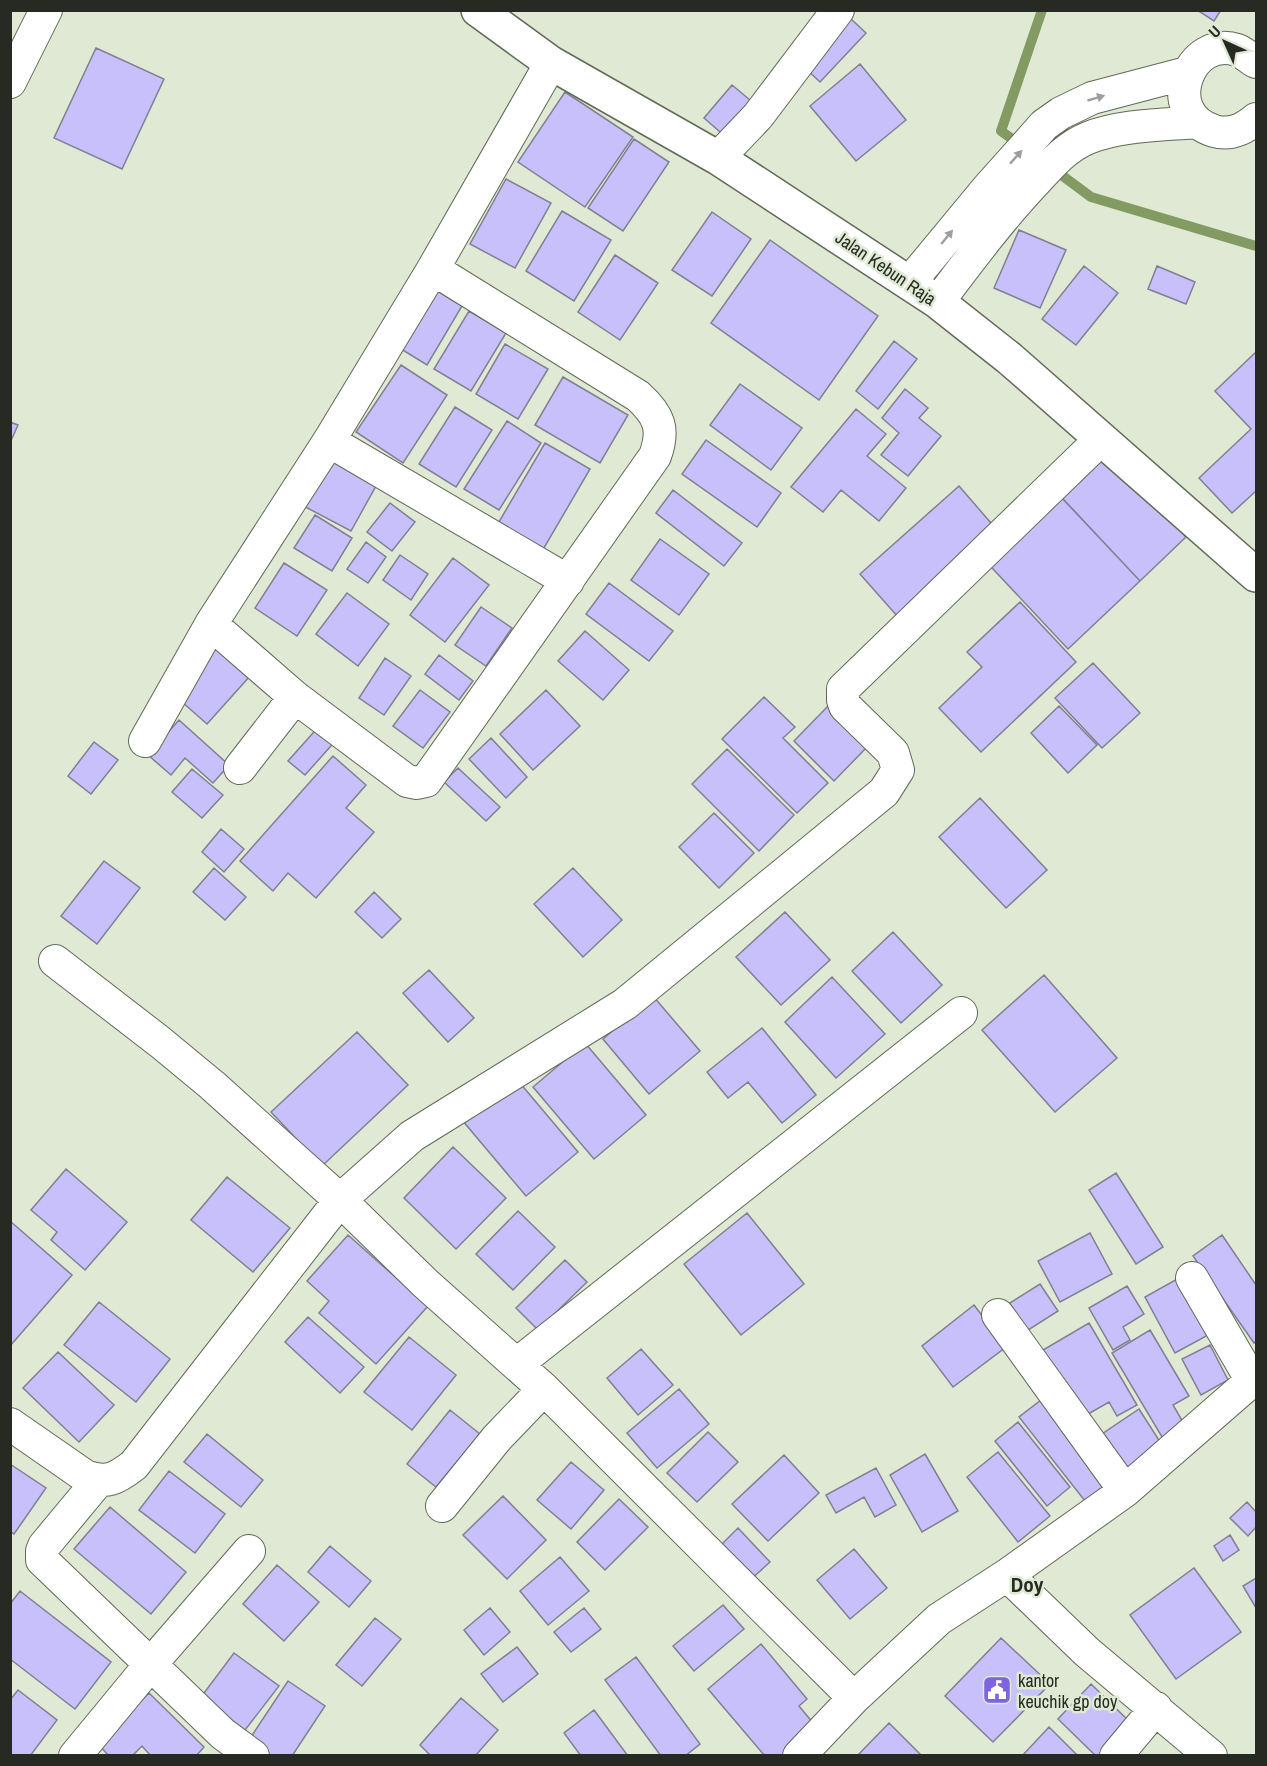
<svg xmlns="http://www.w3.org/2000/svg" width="1267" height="1766" viewBox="0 0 1267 1766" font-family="'Archivo Narrow',sans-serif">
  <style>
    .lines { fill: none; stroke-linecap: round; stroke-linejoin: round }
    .stream { stroke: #839a63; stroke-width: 10 }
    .building { fill: #c7c0fb; stroke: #817f94; stroke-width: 1.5 }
    .minor-casing { stroke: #616a57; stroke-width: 34 }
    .tertiary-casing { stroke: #616a57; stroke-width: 36 }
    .minor { stroke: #fff; stroke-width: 32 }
    .tertiary { stroke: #fff; stroke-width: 33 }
    .oneway { fill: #9e9f9c }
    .labels { text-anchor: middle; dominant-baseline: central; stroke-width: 5; stroke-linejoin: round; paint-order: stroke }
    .street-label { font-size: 18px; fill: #272a22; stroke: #dfe9d3 }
    .poi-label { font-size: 18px; fill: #272a22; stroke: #dfe9d3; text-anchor: start }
    .quarter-label { font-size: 21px; font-weight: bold; fill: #272a22; stroke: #dfe9d3 }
  </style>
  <rect width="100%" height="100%" fill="#dfe9d3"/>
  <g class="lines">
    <path class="stream" d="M1022,146L1001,131L1042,10
      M1052,168L1091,197L1256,246"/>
  </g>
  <path class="building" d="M1197,10H1221L1214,21Z
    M850,18L866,33L820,82L804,67Z
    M96,48L164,79L122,169L54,138Z
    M860,64L906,120L856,161L810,106Z
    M732,85L756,105L727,138L704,118Z
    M565,92L633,137L585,207L518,162Z
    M634,139L669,162L623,231L588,208Z
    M506,179L551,203L515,268L470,244Z
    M562,211L611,240L574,301L526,271Z
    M712,212L751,239L712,296L672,270Z
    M1019,230L1066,250L1040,308L994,288Z
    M770,240L878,316L819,400L711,323Z
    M615,255L658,283L620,340L578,312Z
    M1084,266L1118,293L1076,345L1042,319Z
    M1157,266L1195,282L1186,304L1148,289Z
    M436,290L462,306L427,365L401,349Z
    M469,311L506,333L471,391L434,369Z
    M894,341L917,359L878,409L856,391Z
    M505,344L548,369L518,419L476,394Z
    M1256,352V491L1232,513L1199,478L1251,429L1215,391Z
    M401,365L447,395L403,463L356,432Z
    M563,377L628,415L600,463L535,425Z
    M740,384L802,428L771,470L710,425Z
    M905,389L928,408L919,418L941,436L908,476L881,455L899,433L882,418Z
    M455,407L492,430L456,487L419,464Z
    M856,409L886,434L867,456L906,488L879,521L841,490L823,512L791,487Z
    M507,421L541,443L499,510L464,489Z
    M10,422L18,425L10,443Z
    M706,440L781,493L757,527L682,474Z
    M545,443L590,469L541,553L496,527Z
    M326,447L381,477L351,531L296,502Z
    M1106,452L1186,537L1140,581L1060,496Z
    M959,486L997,530L898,617L860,574Z
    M1051,486L1140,581L1068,649L979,554Z
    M673,490L742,543L724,566L656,513Z
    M390,503L415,522L392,551L367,532Z
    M315,515L352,538L332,571L294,548Z
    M660,539L709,574L679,615L631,580Z
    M366,542L386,557L368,583L347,569Z
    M400,555L428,574L411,600L383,580Z
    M453,558L489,585L445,642L410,615Z
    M284,563L327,590L297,636L255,608Z
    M609,583L673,631L649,661L586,614Z
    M347,593L389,624L358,666L316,634Z
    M1020,602L1076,662L981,752L939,708L982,667L967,652Z
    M481,607L512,628L486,666L455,645Z
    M585,631L629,670L603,700L558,661Z
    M214,646L250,676L207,724L173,694Z
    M439,655L473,681L459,700L425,674Z
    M385,658L411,676L384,715L359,698Z
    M1093,663L1140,713L1102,748L1055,698Z
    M420,690L450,712L423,748L393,726Z
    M546,690L580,726L533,770L500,734Z
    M764,697L795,727L783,738L828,783L797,813L722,739Z
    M828,706L868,746L834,781L794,741Z
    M1059,706L1097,745L1068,773L1031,733Z
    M179,720L229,765L213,783L185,758L171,775L148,755Z
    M321,724L338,738L305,775L288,761Z
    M491,738L527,777L506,798L469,759Z
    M94,742L118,760L91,794L68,776Z
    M727,749L794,815L759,851L692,784Z
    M333,756L366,785L346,808L374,832L316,898L288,873L273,891L240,861Z
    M458,768L500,807L486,821L444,782Z
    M192,769L223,795L202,818L172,792Z
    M980,798L1047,870L1006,908L939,837Z
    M714,813L754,853L719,888L679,847Z
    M221,829L244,849L224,872L202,852Z
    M104,861L140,888L97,944L61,916Z
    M214,868L246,897L225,920L193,892Z
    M573,868L622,920L583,957L534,904Z
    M374,892L401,919L382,938L355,912Z
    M785,912L830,960L781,1005L736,957Z
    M893,932L942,985L901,1023L852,971Z
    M429,970L474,1018L448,1042L403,993Z
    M1044,975L1117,1058L1055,1112L982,1030Z
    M832,977L885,1034L836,1078L785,1022Z
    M653,996L700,1051L649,1094L603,1039Z
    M762,1028L816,1095L782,1123L748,1082L728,1098L707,1072Z
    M357,1032L408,1085L322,1166L271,1112Z
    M585,1043L646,1115L594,1159L533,1087Z
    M509,1070L578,1152L526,1196L457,1114Z
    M453,1147L506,1198L456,1249L404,1198Z
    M66,1169L127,1222L85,1270L51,1240L57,1232L31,1210Z
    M1116,1173L1163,1247L1136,1264L1089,1190Z
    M227,1177L290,1228L253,1272L191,1220Z
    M518,1211L555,1247L513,1290L476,1254Z
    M747,1213L804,1284L741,1335L684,1264Z
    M10,1221L72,1275L10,1346Z
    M1090,1233L1112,1274L1060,1302L1038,1261Z
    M348,1235L428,1306L376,1364L319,1313L329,1301L307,1281Z
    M1222,1235L1256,1285V1341L1254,1343L1193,1256Z
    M565,1260L587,1282L538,1330L516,1308Z
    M1179,1278L1210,1334L1175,1353L1145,1297Z
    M1040,1284L1058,1311L1022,1334L1005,1306Z
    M1127,1286L1144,1314L1123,1327L1130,1340L1113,1350L1089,1308Z
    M99,1302L170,1359L136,1402L64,1345Z
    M974,1305L1006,1347L953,1387L922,1346Z
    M308,1317L364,1367L340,1393L285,1342Z
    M1089,1323L1137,1405L1117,1416L1109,1402L1083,1417L1043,1350Z
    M1150,1330L1189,1396L1173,1405L1187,1429L1165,1442L1112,1353Z
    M409,1337L456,1375L412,1430L364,1392Z
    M1210,1345L1228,1380L1201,1395L1182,1359Z
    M641,1349L673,1385L638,1415L607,1378Z
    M58,1352L114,1405L79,1442L23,1388Z
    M679,1389L709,1424L657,1468L627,1433Z
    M1045,1397L1111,1480L1085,1501L1019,1417Z
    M1139,1409L1164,1448L1125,1474L1099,1436Z
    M450,1410L480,1434L436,1487L407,1464Z
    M1018,1422L1070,1487L1047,1506L995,1441Z
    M708,1432L738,1462L697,1502L667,1473Z
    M207,1434L263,1480L241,1507L184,1462Z
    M998,1452L1050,1516L1018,1542L967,1477Z
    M925,1454L958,1511L922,1532L890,1475Z
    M784,1455L819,1493L768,1541L732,1504Z
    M571,1462L604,1490L571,1529L537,1500Z
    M10,1464L46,1488L14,1534L10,1531Z
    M876,1468L896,1505L875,1517L864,1497L836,1513L826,1495Z
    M169,1471L225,1514L195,1553L139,1510Z
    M503,1496L546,1540L507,1579L463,1535Z
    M619,1499L648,1527L605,1570L577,1542Z
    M1247,1502L1256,1512V1527L1248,1536L1230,1518Z
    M110,1507L186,1572L151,1614L74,1549Z
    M738,1528L770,1562L749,1581L718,1548Z
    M1230,1535L1239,1550L1223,1561L1214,1546Z
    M330,1546L371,1581L349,1607L308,1572Z
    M854,1549L887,1588L850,1619L817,1580Z
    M560,1557L589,1591L548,1625L520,1591Z
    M277,1565L319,1602L284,1641L243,1604Z
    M1194,1568L1241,1632L1176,1679L1130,1615Z
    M1256,1578V1608L1243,1586Z
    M20,1591L111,1662L75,1709L10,1659V1604Z
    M723,1605L744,1629L694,1671L673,1646Z
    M490,1608L510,1632L484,1655L464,1630Z
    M584,1608L601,1629L571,1652L554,1632Z
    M375,1618L401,1639L362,1686L336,1665Z
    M1001,1638L1050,1684L993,1742L945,1696Z
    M761,1644L807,1699L799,1706L818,1729L787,1756H765L708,1689Z
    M517,1647L538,1674L503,1702L481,1674Z
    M234,1653L279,1686L245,1730L201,1697Z
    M636,1657L700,1744L685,1756H661L605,1680Z
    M288,1681L325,1706L292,1756H266L247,1743Z
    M1091,1684L1133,1725L1104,1756H1096L1058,1719Z
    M18,1690L57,1720L30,1756H10V1700Z
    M149,1693L204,1747L196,1756H151L142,1746L132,1756H109L98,1744Z
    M461,1698L498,1730L475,1756H431L420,1745Z
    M594,1710L628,1756H581L564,1733Z
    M889,1723L922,1756H857Z
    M1049,1727L1078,1756H1022Z"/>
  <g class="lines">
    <g class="minor-casing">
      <path id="minor" d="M1256,62C1250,59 1243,52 1237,50C1190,34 1158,113 1214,131C1231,136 1244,129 1256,119
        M10,82L46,10
        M718,158L758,116L838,10
        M910,282L987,189L1044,125L1061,113L1092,98L1187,73
        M938,302C969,261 1000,219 1036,181C1052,164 1066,147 1088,138C1120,125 1163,125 1197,122
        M329,441L568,581
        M211,624L295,697L407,781L417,783L426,781L655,456C665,429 659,415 638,396L433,269
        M145,741L211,624L329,441L433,269L551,63
        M240,768L295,697
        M55,961L160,1042L212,1085L340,1200L412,1136L625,1004L884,792L898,770L893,753L845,706L843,700V689L1100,440
        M1192,1278L1252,1381
        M998,1315L1125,1491
        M517,1364L961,1013
        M10,1424L85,1476C107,1484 116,1479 134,1465L340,1200L425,1283L544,1389L854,1698
        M98,1481L44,1546L42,1551V1560L223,1734L253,1756
        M442,1506L497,1438L544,1389
        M1007,1575L1087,1652L1211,1756
        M75,1756L150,1665L249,1551
        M799,1756L854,1698L939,1619L1007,1575L1125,1491L1256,1377
        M1116,1756L1156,1708"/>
    </g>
    <g class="tertiary-casing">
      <path id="tertiary" d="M478,10L551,63L718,158L938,302L1009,358L1256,575"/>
    </g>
    <use href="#minor" class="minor"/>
    <use href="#tertiary" class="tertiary"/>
  </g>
  <defs><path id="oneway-solid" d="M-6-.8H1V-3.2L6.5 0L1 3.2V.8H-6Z" transform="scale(1.5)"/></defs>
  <g class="oneway">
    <use href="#oneway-solid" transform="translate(1096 98) rotate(-17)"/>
    <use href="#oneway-solid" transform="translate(1016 157) rotate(-48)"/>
    <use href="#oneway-solid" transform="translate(947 237) rotate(-51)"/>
  </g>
  <defs>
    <g id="civic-square" transform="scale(1.5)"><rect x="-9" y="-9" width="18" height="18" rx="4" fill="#7f64df" stroke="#dfe9d3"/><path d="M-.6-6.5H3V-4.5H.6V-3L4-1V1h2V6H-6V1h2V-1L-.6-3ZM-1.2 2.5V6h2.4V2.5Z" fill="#fff"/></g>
  </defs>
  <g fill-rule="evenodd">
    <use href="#civic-square" x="997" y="1690"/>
  </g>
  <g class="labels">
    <g class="street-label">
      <text transform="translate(886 268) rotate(34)">Jalan Kebun Raja</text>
    </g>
    <g class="poi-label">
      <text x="1018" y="1680">kantor<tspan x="1018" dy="21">keuchik gp doy</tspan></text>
    </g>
    <g class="quarter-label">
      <text x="1027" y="1584">Doy</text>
    </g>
  </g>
  <rect width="1267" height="1766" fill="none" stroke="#272a22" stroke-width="24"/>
  <g transform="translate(1225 42) rotate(315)" stroke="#dfe9d3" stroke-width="4.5" paint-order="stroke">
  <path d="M0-4.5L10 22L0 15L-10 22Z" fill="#272a22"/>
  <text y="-9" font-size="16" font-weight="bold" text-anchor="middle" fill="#272a22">U</text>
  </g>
</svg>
